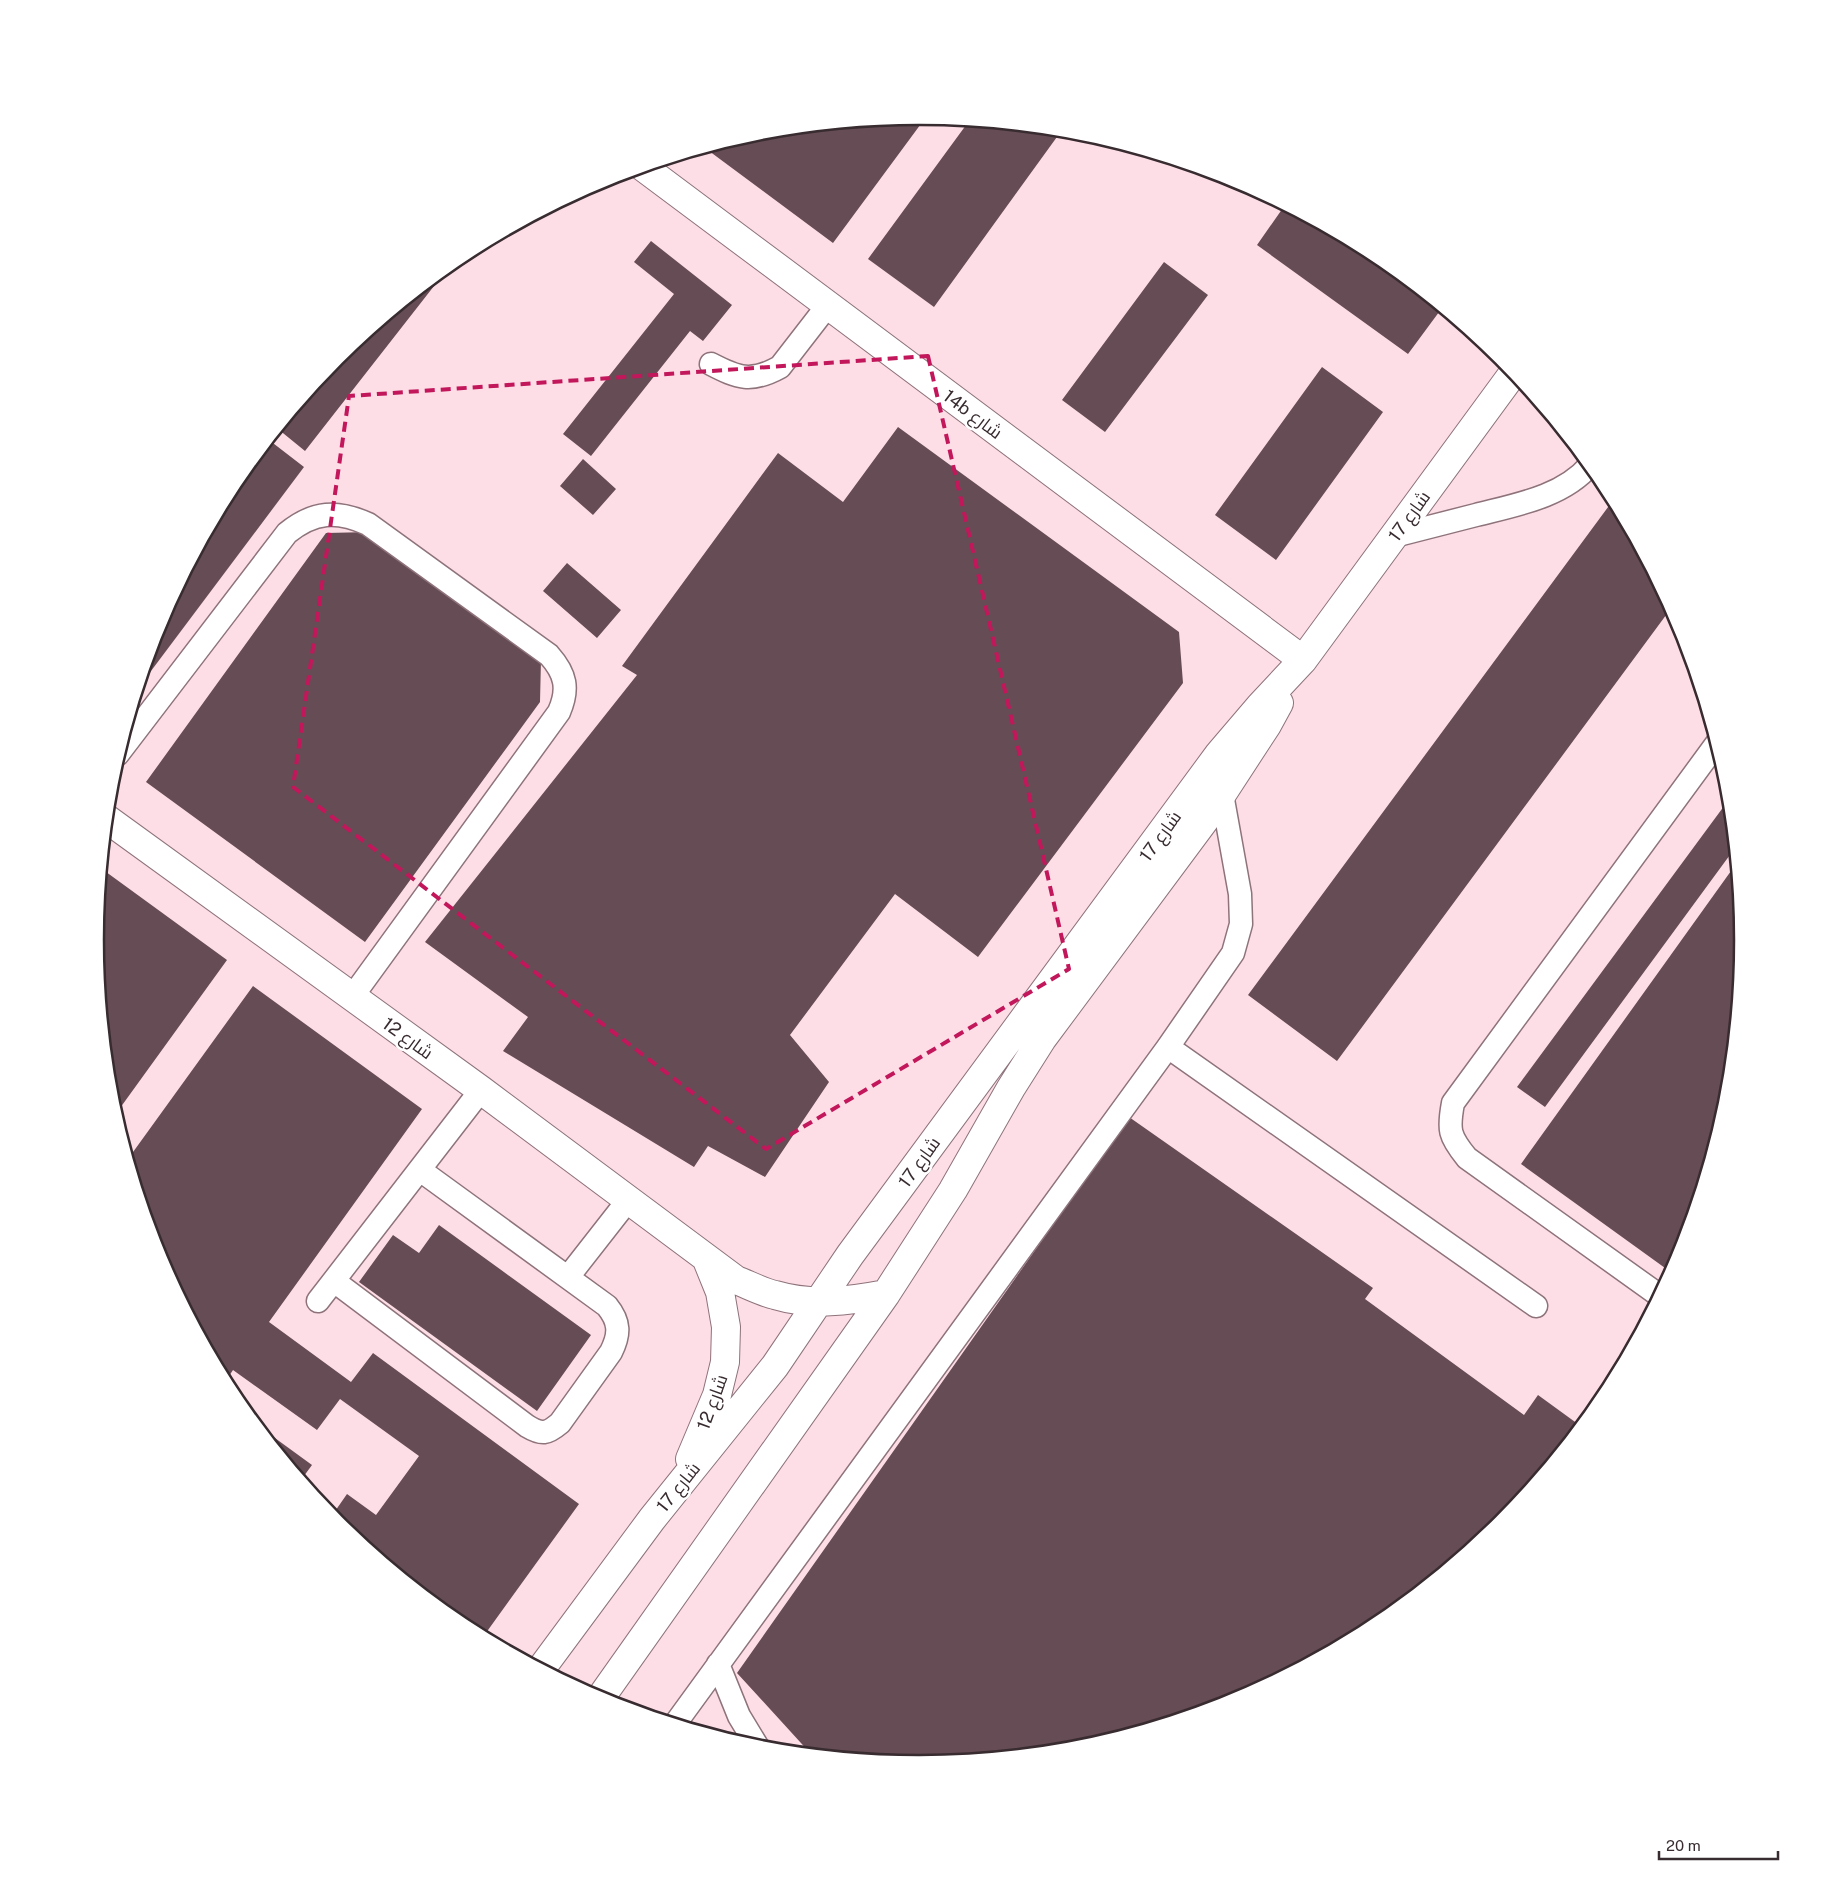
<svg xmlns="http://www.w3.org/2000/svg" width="1839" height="1881" viewBox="0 0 1839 1881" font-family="'Public Sans',Cairo,sans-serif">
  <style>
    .building { fill: #664c54 }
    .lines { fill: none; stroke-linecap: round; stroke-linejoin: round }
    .lane-casing { stroke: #8e737b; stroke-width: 25 }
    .street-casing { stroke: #8e737b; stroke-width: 30 }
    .lane { stroke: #fff; stroke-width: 22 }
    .street { stroke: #fff; stroke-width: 28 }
    .marked { fill: none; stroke: #c2185b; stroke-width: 4; stroke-dasharray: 10 6; stroke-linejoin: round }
    .labels { text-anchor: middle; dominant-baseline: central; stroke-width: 5; stroke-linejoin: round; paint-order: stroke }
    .street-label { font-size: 18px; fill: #382c30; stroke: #fff }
    .rim { fill: none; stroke: #382c30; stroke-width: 2.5 }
  </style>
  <rect width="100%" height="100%" fill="#fddee7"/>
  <path class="building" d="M920,116L926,117L833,243L705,148L759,132Z
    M969,121L1062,130L934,307L868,259Z
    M1285,205L1378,255L1442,308L1408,354L1257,245Z
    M651,241L732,305L703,341L690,331L591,456L563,434L674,294L634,262Z
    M1164,262L1208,295L1105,432L1062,400Z
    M452,263L305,451L278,429L337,357Z
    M1322,367L1383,412L1276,560L1215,515Z
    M898,427L1179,632L1183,683L978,957L895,894L790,1035L829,1082L765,1177L708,1146L694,1167L503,1051L528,1017L425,942L637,675L622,666L778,453L843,502Z
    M269,440L304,467L139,687L158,625L234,482Z
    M583,459L616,489L593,515L560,486Z
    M1614,499L1672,607L1337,1061L1248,995Z
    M370,532L541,659L540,702L365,942L146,782L326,533Z
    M567,563L621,610L597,638L543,591Z
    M1730,798L1735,848L1545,1107L1517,1087Z
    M1736,864L1744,941L1728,1102L1681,1256L1672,1273L1521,1164Z
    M102,869L227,960L115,1115L111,1101L95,940Z
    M253,986L422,1109L269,1322L351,1382L373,1353L579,1504L483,1637L461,1626L336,1523L331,1517L347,1494L376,1515L419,1456L340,1399L317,1430L233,1370L225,1382L158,1256L128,1159Z
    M1129,1117L1373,1288L1365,1299L1524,1415L1538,1395L1582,1427L1502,1524L1377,1626L1235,1702L1080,1749L919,1765L811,1754L737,1673Z
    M439,1225L591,1335L537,1411L359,1282L393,1235L419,1253Z
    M257,1425L312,1465L301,1480L256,1426Z"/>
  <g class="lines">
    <g class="lane-casing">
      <path id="lane" d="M711,364C738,378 751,383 780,367L828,305
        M1394,536C1422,529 1449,522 1476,515C1515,505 1563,497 1590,465
        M118,754L287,533C314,511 337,510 368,524L549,655C566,674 569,689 559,712L352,997
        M1168,1047L1536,1306
        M568,1277L629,1199
        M334,1281L527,1426C542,1435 547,1434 560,1423L611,1352C620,1334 620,1322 607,1306L420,1170
        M1660,1296L1467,1158C1449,1136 1448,1130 1453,1103L1717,743
        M318,1301L481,1090
        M718,1664L739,1716L759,1749
        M675,1724L1168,1047L1233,953L1241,924L1240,894L1222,794"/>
    </g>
    <g class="street-casing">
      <path id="street" d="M643,167L1303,660
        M107,819L481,1090L736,1280C749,1285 762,1292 775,1295C812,1306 849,1301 886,1294
        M690,1459L717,1395L725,1362L726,1327L720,1292L707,1260
        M541,1669L652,1519L775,1366L850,1255L1219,754L1260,706L1303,660L1514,372
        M599,1700L886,1294L953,1190L1011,1088L1042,1039L1207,817L1267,725L1279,703"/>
    </g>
    <use href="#lane" class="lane"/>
    <use href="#street" class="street"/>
  </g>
  <path class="marked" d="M928,356L1069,969L766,1149L293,787L349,396Z"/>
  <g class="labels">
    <g class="street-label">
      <text transform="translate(973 414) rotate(37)">14b شارع</text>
      <text transform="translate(1409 516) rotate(-54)">شارع 17</text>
      <text transform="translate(1160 836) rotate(-54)">شارع 17</text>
      <text transform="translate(408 1038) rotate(36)">شارع 12</text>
      <text transform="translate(919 1162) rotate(-54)">شارع 17</text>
      <text transform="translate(712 1402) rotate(-70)">شارع 12</text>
      <text transform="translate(678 1487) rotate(-51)">شارع 17</text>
    </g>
  </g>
  <path d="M0 0H1839V1881H0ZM104 940a815 815 0 1 1 1630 0a815 815 0 1 1-1630 0Z" fill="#fff" fill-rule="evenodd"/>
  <path class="rim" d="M104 940a815 815 0 1 1 1630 0a815 815 0 1 1-1630 0Z"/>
  <path d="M1659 1851v8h119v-8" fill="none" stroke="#382c30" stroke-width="2.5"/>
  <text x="1666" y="1851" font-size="15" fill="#382c30" stroke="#ffffff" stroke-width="4" paint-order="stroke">20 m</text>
</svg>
